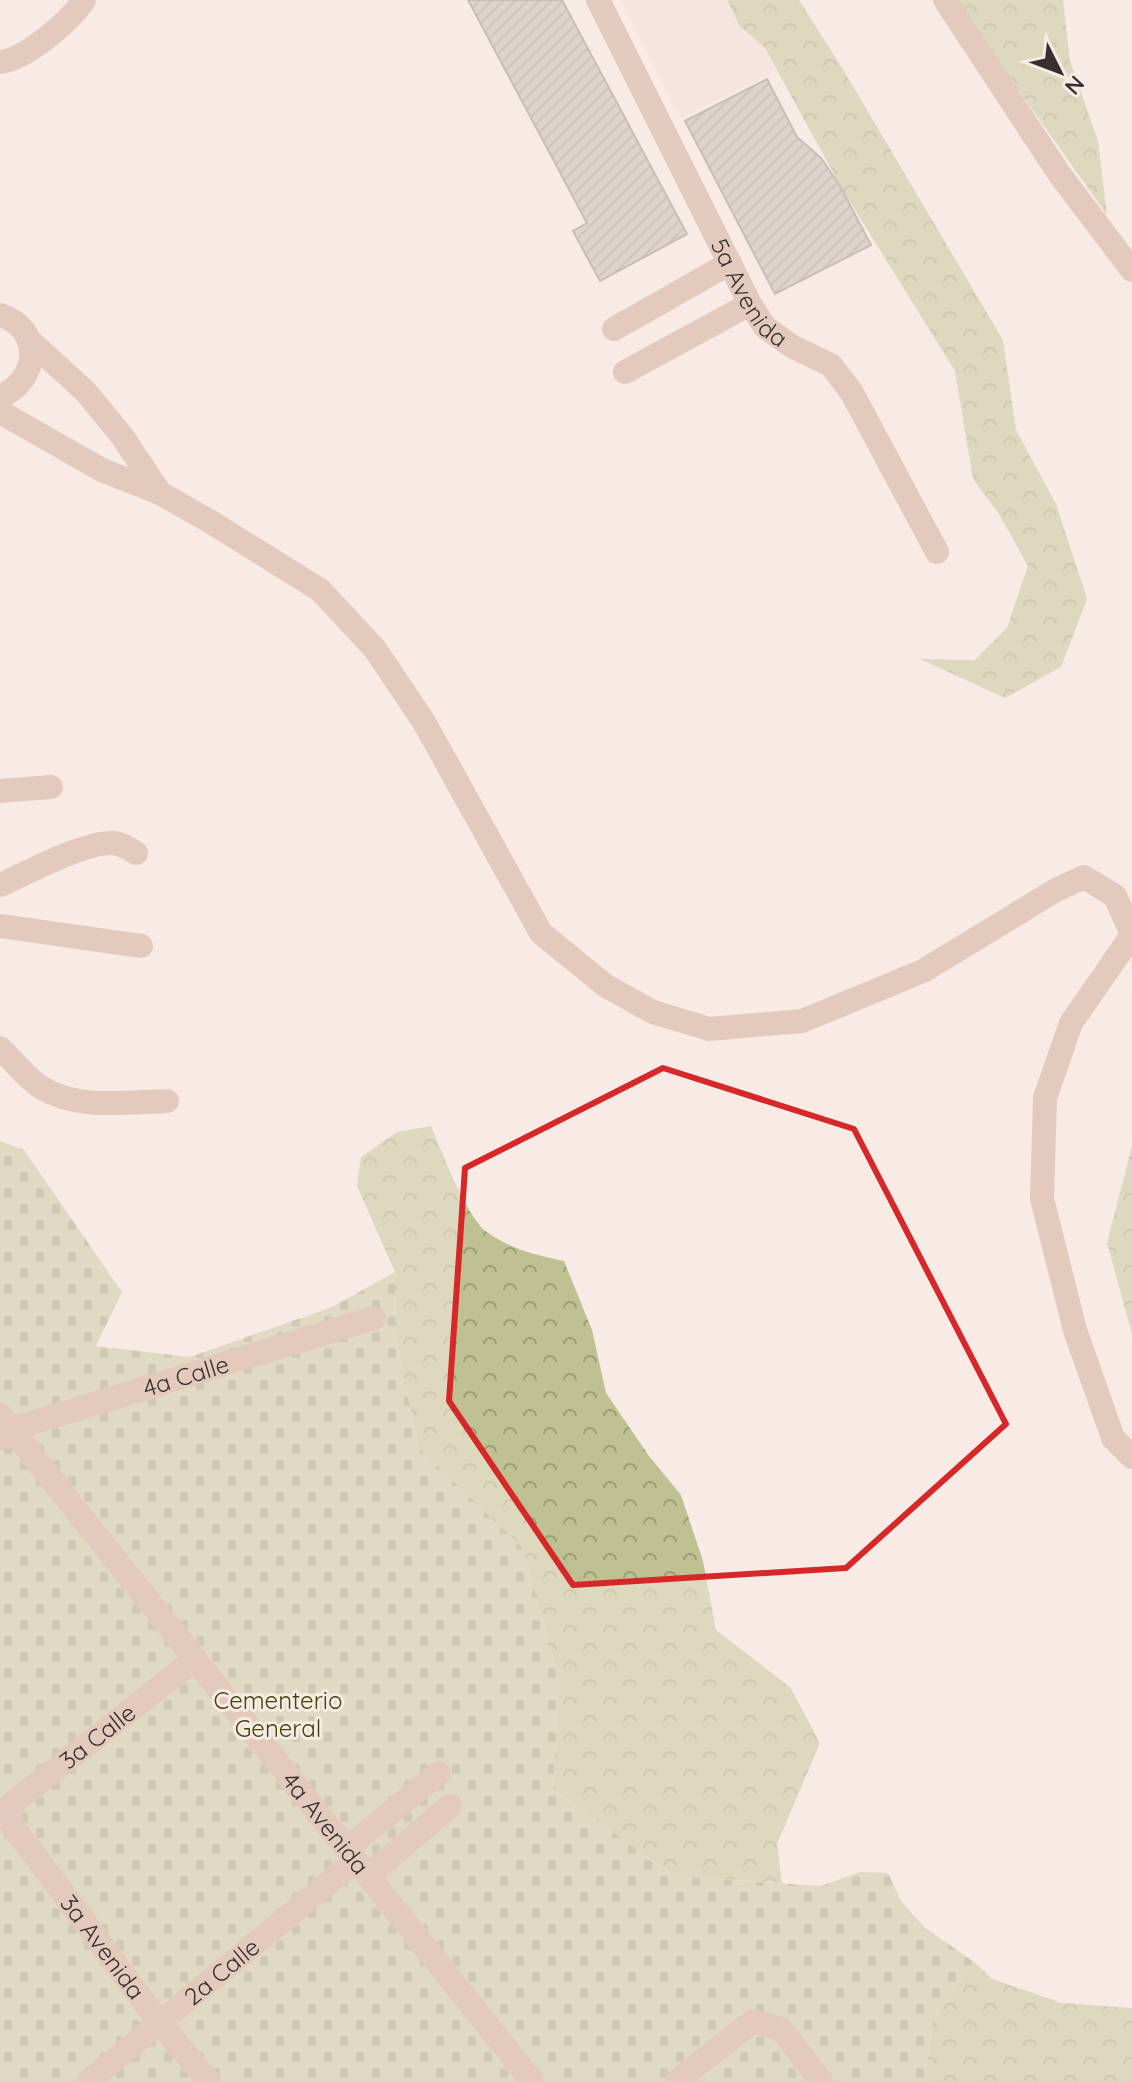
<svg xmlns="http://www.w3.org/2000/svg" width="1132" height="2081" viewBox="0 0 1132 2081" font-family="Quicksand,sans-serif">
  <style>
    .built { fill: #f2ddd5 }
    .forest { fill: url(#forest-crowns) }
    .cemetery { fill: url(#cemetery-stones) }
    .building { fill: url(#building-hatch); stroke: #8f867f; stroke-width: 2 }
    .lines { fill: none; stroke-linecap: round; stroke-linejoin: round }
    .minor { stroke: #caa28d; stroke-width: 24 }
    .marked { fill: none; stroke: #d62828; stroke-width: 6; stroke-linejoin: round }
    .labels { text-anchor: middle; dominant-baseline: central; stroke-width: 6; stroke-linejoin: round; paint-order: stroke }
    .street-label { font-size: 24px; fill: #36312f; stroke: #f8ebe6 }
    .park-label { font-size: 24px; fill: #44440b; stroke: #f8ebe6 }
  </style>
  <defs>
    <pattern id="forest-crowns" width="20" height="18" patternUnits="userSpaceOnUse" patternTransform="scale(2)"><rect width="20" height="18" fill="#bec191"/><path d="M2 6a3 3 0 1 1 6 0M12 15a3 3 0 1 1 6 0" fill="none" stroke="#9b9d77"/></pattern>
    <pattern id="cemetery-stones" width="16" height="16" patternUnits="userSpaceOnUse" patternTransform="scale(2)"><rect width="16" height="16" fill="#c3c699"/><path d="M2 7V4a2 2 0 0 1 4 0v3zM10 15v-3a2 2 0 0 1 4 0v3z" fill="#9fa17d"/></pattern>
    <pattern id="building-hatch" width="6" height="6" patternUnits="userSpaceOnUse" patternTransform="scale(2)"><rect width="6" height="6" fill="#c0b6ae"/><path d="M-1 1l2-2M0 6l6-6M5 7l2-2" fill="none" stroke="#9d958e"/></pattern>
  </defs>
  <rect width="100%" height="100%" fill="#f8ebe6"/>
  <path class="built" d="M621,0H727L739,25L765,48L776,71L681,118Z"/>
  <path class="forest" d="M727,0H799L844,71L1003,340L1016,430L1056,504L1087,599L1061,667L1005,698L920,659L975,660L1007,628L1028,566L999,514L973,479L955,371L842,189L765,48L739,25Z
    M955,0H1063L1070,61L1098,141L1107,215Z
    M431,1126C441,1150 467,1218 487,1232C510,1249 536,1255 564,1261L592,1330L606,1393L649,1456L681,1495L703,1561L716,1630L790,1687L820,1743L777,1844L782,1883L674,1876L553,1789L559,1680L522,1547L419,1450L396,1339L395,1272L357,1186L361,1157L397,1132Z
    M1132,1146V1334L1107,1243Z
    M974,1962L992,1979L1062,2003L1132,2008V2081H924L933,2022Z"/>
  <path class="cemetery" d="M0,1141L24,1150L122,1292L96,1346L190,1357L332,1307L395,1272L396,1339L419,1449L522,1547L559,1680L553,1789L674,1876L821,1886L860,1872L888,1873L901,1901L924,1927L974,1962L933,2022L924,2081H0Z"/>
  <path class="building" d="M468,0H562L687,234L600,281L573,231L587,223Z
    M767,79L797,137L821,158L840,186L871,245L775,294L685,121Z"/>
  <g class="lines">
    <g class="minor">
      <path id="s1" d="M598,0L750,304L765,327L793,347L831,365L852,393L937,552"/>
      <path d="M945,0L1060,175L1132,270"/>
      <path d="M0,62C25,60 70,21 84,0"/>
      <path d="M0,315C44,329 39,380 0,397"/>
      <path d="M614,329L730,263"/>
      <path d="M29,340L86,392L122,436L160,493"/>
      <path d="M625,372L750,304"/>
      <path d="M0,412L102,470L160,493L211,522L320,590L375,649L424,722L541,933L606,986L653,1012L709,1029L802,1021L923,971L1056,890L1084,877L1115,896L1132,934"/>
      <path d="M0,791L51,787"/>
      <path d="M0,885C27,873 86,841 113,843C122,844 129,848 136,853"/>
      <path d="M0,926L141,946"/>
      <path d="M1132,935L1071,1023L1045,1098L1042,1199L1075,1330L1113,1438L1132,1457"/>
      <path d="M0,1048C13,1060 26,1078 42,1088C79,1110 125,1102 167,1101"/>
      <path id="s2" d="M0,1415L532,2081"/>
      <path id="s3" d="M1,1438L12,1429L374,1318"/>
      <path id="s4" d="M0,1809L160,2023L208,2081"/>
      <path id="s5" d="M0,1813L195,1659"/>
      <path d="M346,1849L439,1773"/>
      <path d="M368,1876L450,1806"/>
      <path id="s6" d="M89,2081L355,1861"/>
      <path d="M677,2081L753,2021L781,2029L821,2081"/>
    </g>
  </g>
  <path d="M0 0H1132V2081H0ZM663,1068L854,1129L1006,1424L846,1568L573,1585L449,1401L465,1168Z" fill="#f8ebe6" fill-opacity=".55" fill-rule="evenodd"/>
  <path class="marked" d="M663,1068L854,1129L1006,1424L846,1568L573,1585L449,1401L465,1168Z"/>
  <g class="labels">
    <g class="street-label">
      <text stroke="none"><textPath href="#s1" startOffset="330">5a Avenida</textPath></text>
      <text stroke="none"><textPath href="#s3" startOffset="196">4a Calle</textPath></text>
      <text stroke="none"><textPath href="#s5" startOffset="124">3a Calle</textPath></text>
      <text stroke="none"><textPath href="#s2" startOffset="522">4a Avenida</textPath></text>
      <text stroke="none"><textPath href="#s4" startOffset="172">3a Avenida</textPath></text>
      <text stroke="none"><textPath href="#s6" startOffset="172">2a Calle</textPath></text>
    </g>
    <g class="park-label">
      <text x="278" y="1700">Cementerio<tspan x="278" dy="28">General</tspan></text>
    </g>
  </g>
  <g transform="translate(1060 72) rotate(132)" stroke="#f8ebe6" stroke-width="6" paint-order="stroke">
  <path d="M0-6L14 30L0 20L-14 30Z" fill="#36312f"/>
  <text y="-12" font-size="22" font-weight="bold" text-anchor="middle" fill="#36312f">N</text>
  </g>
</svg>
